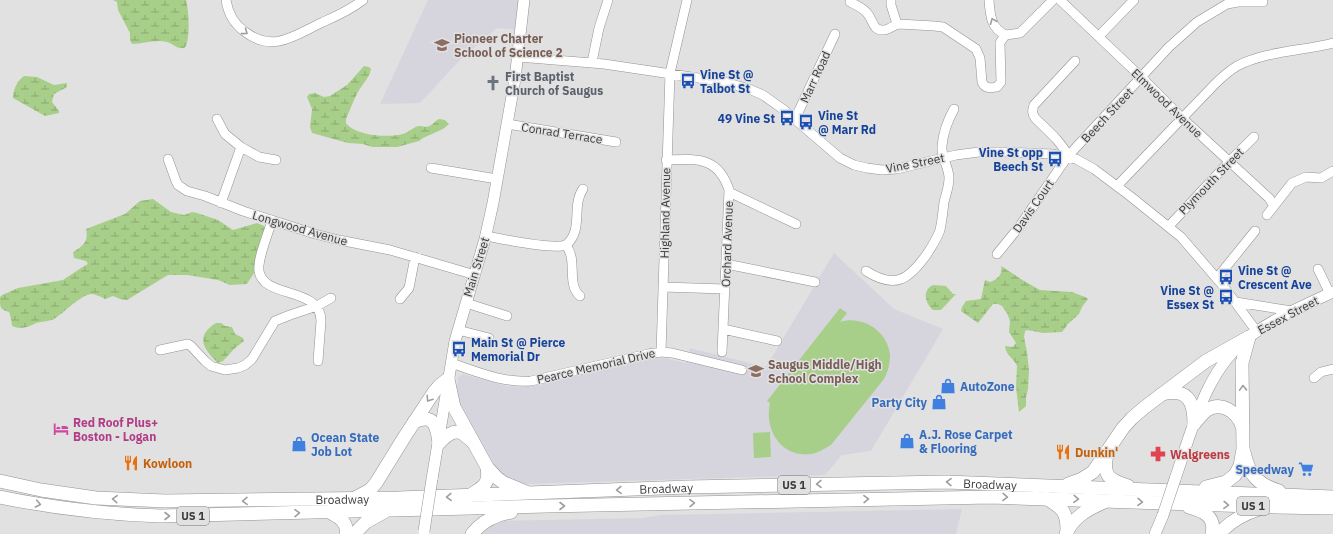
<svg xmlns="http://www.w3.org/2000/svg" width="1333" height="534" viewBox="0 0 1333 534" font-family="'IBM Plex Sans',sans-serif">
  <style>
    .built { fill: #d6d5de }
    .wetland { fill: url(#wetland-marsh) }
    .pitch { fill: #a8cf89 }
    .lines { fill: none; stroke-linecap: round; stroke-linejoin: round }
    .minor-casing { stroke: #929293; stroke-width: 10 }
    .major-casing { stroke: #929293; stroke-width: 12 }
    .highway-casing { stroke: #929293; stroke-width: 14 }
    .minor { stroke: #fff; stroke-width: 9 }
    .major { stroke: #fff; stroke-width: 11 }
    .highway { stroke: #fff; stroke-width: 13 }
    .major-bridge-casing { stroke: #929293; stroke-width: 12; stroke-linecap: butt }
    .major-bridge { stroke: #fff; stroke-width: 11 }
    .oneway { stroke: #9e9e9e }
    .labels { text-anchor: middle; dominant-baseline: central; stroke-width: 3; stroke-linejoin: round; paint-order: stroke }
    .shield { fill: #e1e1e2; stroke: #6e6e6e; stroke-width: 1 }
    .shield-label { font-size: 11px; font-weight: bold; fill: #3c3c3c }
    .education-label { font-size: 12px; font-weight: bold; fill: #785e54; stroke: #e1e1e2; text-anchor: start }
    .transit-label { font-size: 12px; font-weight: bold; fill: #164399; stroke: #e1e1e2; text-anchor: start }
    .worship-label { font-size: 12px; font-weight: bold; fill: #5b616d; stroke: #e1e1e2; text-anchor: start }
    .street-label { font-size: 12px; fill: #3c3c3c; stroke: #e1e1e2 }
    .shop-label { font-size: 12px; font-weight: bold; fill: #366cbe; stroke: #e1e1e2; text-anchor: start }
    .hotel-label { font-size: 12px; font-weight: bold; fill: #b23c85; stroke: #e1e1e2; text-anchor: start }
    .food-label { font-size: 12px; font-weight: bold; fill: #c56008; stroke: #e1e1e2; text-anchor: start }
    .health-label { font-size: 12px; font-weight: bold; fill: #be3a42; stroke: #e1e1e2; text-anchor: start }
  </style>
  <defs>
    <pattern id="wetland-marsh" width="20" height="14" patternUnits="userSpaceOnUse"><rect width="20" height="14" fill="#a8cf89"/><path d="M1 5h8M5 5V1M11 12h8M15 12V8" fill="none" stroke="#8aa971"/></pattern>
  </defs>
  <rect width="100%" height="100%" fill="#e1e1e2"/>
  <path class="built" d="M428,0H521L518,30L497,28L460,60L420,103L380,104Z
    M834,253L894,309L943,329L871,451L842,455L825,475L523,484L516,482L501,474L497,469L462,410L457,394V387L458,377L463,374L506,386L524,387L644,359L664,358L686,363L690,348L766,367Z
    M962,509L956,534H480L495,521L643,518L660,515Z"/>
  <path class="wetland" d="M113,0H186C189,10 190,36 186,46L184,48C176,49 174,44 167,42C155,39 143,44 132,44L130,40V33L118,10L117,2Z
    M364,66L369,67L371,69C369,79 362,84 358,92C353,101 350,110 346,119V123C355,136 389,138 403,134C408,133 414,126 420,126C424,126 425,128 429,126C433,125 435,121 439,119L445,120L449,124L443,129L423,138L419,141L397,147H372L363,144L348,143L312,133L310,127L312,109L307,97L309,94L315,93L324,97L330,96L347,85Z
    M24,76L37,77L54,85L67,83V87L54,94L52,102L59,111V113L45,116L13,98C13,90 17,81 24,76Z
    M153,199L171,212L184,215L192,212L197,213L218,220L233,230L257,223L264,226L265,229L256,261L254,273L247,284L230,285L218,280L187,275H168L127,300L120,299L113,296L105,299C102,297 97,295 93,294C82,293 64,313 54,319C48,322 42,321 36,323C28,327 21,330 12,326C12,323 10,314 9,312C0,309 0,308 0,297L2,295L18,288L63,280L84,266L88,264L86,261L74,258L73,252C83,246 89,242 86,229L125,214L140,201Z
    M1001,266L1024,281L1040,290L1072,292L1085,297L1088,299L1082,307L1079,314L1068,324L1062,332L1043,333L1027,330L1025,331L1024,337L1027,352L1029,370L1028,389L1026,397V406L1019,412L1016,387L1017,366C1014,358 1006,356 1005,346L1013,347L1016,343L1009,332L1010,321L1007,313L1002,306L998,304H993L978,323L961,311L962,307L966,301L981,299L985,280L990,282C998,279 1003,274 1001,266Z
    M933,285L946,286L953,294H956L941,310H933C925,303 922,290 933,285Z
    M216,323H221L225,326L232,327L235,334L243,338L244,341L235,348L223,361L218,363C203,349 195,336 216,323Z"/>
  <path class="pitch" d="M840,308L847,313L840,322C862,315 888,331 890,355C890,364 888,371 884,379L831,445C824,449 818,453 811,454C781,458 764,430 770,403L767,401Z
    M770,432L771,457L754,458L753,433Z"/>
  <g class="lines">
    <g class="minor-casing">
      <path id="minor" d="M226,0C228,13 233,23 244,31C273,54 295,35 323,22C337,16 350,10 363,0
        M851,0L850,2C856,5 863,8 867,13C873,19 872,31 884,30C889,30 893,25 899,24L934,26L943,27L976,49L980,58L982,82C985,89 990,88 997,87L1001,82L1000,43L1003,38L1006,35
        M891,0V5L897,24
        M989,0C990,15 991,29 1006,35
        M1060,0L1141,77L1182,118L1269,198L1274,206
        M1006,35L1020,33L1053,0
        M1099,36L1134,0
        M518,57L604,64L725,82L749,89L763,95L784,110L840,158L854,165L867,168L882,170L897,169L956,155L979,152H1004L1052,154L1076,159L1094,169L1130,196L1181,237L1224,287L1257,332
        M592,62L599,28L608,0
        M217,119L225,134L241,147L259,157L276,160
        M795,119L835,34
        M507,124L616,142
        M1068,156C1061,141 1047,130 1035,118C1032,113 1032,111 1034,105L1075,61
        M168,159L176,181L178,185L187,191L205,196L243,211L315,234L339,240L390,250L475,275
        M666,160C696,159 718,156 729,190L722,352
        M431,168L497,179
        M1117,186L1215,84C1222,77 1229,71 1237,66C1266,51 1302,51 1333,43
        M729,192L796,224
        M221,203L241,147
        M1267,215L1292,183L1306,177L1321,178L1333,171
        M272,220C269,232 257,259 259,271C263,299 321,286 321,321L318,361
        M1169,226L1229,162L1254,137
        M486,236C503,239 552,250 566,245C568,248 570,252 571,256C574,269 569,287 580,296
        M566,245C584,230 571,206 583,189
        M997,254L1019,227L1068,156L1169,47L1197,22L1227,4L1238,2H1263
        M726,264L815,282
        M1318,269L1330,294
        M866,271C896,290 909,279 927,254C932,246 937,239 940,230C942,221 943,211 944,202C946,194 949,187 949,178C949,167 941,158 942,146C943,133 948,120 954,109
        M1217,278L1255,231
        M663,287L725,289
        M400,299L409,288L415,257
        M1236,302L1292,311
        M466,303L507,316
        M723,329L777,341
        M458,330L489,338
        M160,350L188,344L191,346L205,361L211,366L225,370L238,368L245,365L252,359L275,321L290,315L317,306L331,298
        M661,352L670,73L687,0
        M451,363C478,372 503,383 531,381L648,354L661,352L672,353L742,370
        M1314,378L1321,372L1333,369"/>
    </g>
    <g class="major-casing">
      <path id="major" d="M432,479L455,341L485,239L493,203L515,79L524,0
        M1175,479C1193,428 1205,370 1250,336C1275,318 1305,305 1333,292
        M1155,534L1163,515"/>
    </g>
    <g class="highway-casing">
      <g id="highway">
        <path d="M1162,394C1188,388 1194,401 1194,424"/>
        <path d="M414,422C434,413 437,426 439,443"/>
        <path d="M1194,424C1198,419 1202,414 1207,410C1222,401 1237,412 1242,426"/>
        <path d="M439,443C445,437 453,429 462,433C465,435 469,439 472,441"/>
        <path d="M1244,452C1249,475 1257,484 1279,491"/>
        <path d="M1107,455C1102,475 1109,480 1128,486"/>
        <path id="s1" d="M0,481L41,490L96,498L165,501L399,498L688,487L946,482L1333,497"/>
        <path d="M1068,484L1082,479L1093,472L1123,428L1132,418L1145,407L1206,361L1249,337"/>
        <path d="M1206,487L1226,482L1235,475L1240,466L1243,449L1242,363L1249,337"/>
        <path d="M469,496C483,487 490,485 487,467"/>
        <path d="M0,497C53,508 106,514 160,516L547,506L991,497L1276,507L1333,508"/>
        <path d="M355,498L370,490L376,483L405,436L434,392L440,385L448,379L454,407L487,467L497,478L504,483L526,492"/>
        <path d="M1046,498C1062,508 1067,511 1067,530"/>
        <path d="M1189,507C1203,511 1216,516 1212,534"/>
        <path d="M329,512C339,517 348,522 346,534"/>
        <path d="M354,534L366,522L384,512"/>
        <path d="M472,534C482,521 495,515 511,512"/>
        <path d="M1066,534C1073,517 1088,509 1104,502"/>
        <path d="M1219,534C1230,521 1243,514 1259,509"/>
      </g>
    </g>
    <use href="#minor" class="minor"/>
    <use href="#major" class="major"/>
    <use href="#highway" class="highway"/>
    <g class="major-bridge-casing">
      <path id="major-bridge" d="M1163,515L1175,479
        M424,531L432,479"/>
    </g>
    <use href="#major-bridge" class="major-bridge"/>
  </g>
  <defs><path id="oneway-chevron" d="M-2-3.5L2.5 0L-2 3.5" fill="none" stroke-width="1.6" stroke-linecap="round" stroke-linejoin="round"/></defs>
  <g class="oneway">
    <use href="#oneway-chevron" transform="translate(993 21) rotate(-112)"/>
    <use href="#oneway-chevron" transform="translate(245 32) rotate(36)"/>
    <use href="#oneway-chevron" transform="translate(1243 388) rotate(-92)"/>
    <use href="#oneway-chevron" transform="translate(429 399) rotate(123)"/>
    <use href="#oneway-chevron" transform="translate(949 482) rotate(-179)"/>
    <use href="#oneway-chevron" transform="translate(819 484) rotate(179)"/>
    <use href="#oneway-chevron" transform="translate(619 490) rotate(178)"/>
    <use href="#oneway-chevron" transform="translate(449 497) rotate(178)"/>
    <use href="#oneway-chevron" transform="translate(1005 497) rotate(1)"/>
    <use href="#oneway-chevron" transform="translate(115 499) rotate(-176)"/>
    <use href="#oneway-chevron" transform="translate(866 499) rotate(-1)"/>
    <use href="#oneway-chevron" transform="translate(1076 499) rotate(3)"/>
    <use href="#oneway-chevron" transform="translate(245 501) rotate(179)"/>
    <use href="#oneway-chevron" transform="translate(1140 502) rotate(2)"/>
    <use href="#oneway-chevron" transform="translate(692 503) rotate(-1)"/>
    <use href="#oneway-chevron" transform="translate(38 504) rotate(11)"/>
    <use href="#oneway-chevron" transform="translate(1226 505) rotate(2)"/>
    <use href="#oneway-chevron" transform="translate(562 506)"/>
    <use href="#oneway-chevron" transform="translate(297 513) rotate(-1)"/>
    <use href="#oneway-chevron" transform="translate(167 516)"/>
  </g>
  <defs>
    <g id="school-bare" transform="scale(1.2)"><path d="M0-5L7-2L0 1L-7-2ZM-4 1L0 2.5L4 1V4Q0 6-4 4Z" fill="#8d6e63" stroke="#e1e1e2" stroke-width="2.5" paint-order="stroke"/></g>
    <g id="bus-bare" transform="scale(1.2)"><path d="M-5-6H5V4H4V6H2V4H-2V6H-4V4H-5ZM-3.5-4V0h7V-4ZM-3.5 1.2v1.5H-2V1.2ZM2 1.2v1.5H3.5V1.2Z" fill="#1a4fb4" stroke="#e1e1e2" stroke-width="2.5" paint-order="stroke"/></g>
    <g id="church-bare" transform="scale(1.2)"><path d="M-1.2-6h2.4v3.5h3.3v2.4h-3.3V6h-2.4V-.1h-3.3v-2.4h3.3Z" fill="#6b7280" stroke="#e1e1e2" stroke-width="2.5" paint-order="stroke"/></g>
    <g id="shop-bare" transform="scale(1.2)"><path d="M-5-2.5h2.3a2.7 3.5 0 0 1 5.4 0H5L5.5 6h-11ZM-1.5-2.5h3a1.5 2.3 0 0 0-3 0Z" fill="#3f7fe0" stroke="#e1e1e2" stroke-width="2.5" paint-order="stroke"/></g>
    <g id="hotel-bare" transform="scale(1.2)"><path d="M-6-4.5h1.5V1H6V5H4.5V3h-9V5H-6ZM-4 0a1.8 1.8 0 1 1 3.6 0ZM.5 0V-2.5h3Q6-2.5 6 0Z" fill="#d1479c" stroke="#e1e1e2" stroke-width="2.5" paint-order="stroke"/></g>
    <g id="restaurant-bare" transform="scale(1.2)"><path d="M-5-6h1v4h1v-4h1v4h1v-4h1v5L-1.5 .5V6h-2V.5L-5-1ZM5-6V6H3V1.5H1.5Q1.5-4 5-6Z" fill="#e8710a" stroke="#e1e1e2" stroke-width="2.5" paint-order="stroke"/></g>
    <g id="pharmacy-bare" transform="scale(1.2)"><path d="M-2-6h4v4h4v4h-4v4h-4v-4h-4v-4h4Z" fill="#e0444e" stroke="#e1e1e2" stroke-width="2.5" paint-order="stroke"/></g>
    <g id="supermarket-bare" transform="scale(1.2)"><path d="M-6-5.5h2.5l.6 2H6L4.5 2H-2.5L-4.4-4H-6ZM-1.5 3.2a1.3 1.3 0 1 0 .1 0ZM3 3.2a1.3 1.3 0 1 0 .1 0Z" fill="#3f7fe0" stroke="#e1e1e2" stroke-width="2.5" paint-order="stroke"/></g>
  </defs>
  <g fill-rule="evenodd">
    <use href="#school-bare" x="442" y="45"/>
    <use href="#bus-bare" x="688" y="81"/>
    <use href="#church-bare" x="493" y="83"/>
    <use href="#bus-bare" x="787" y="118"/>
    <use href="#bus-bare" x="806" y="122"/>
    <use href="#bus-bare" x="1055" y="159"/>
    <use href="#bus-bare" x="1226" y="277"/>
    <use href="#bus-bare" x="1226" y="297"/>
    <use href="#bus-bare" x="459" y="349"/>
    <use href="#school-bare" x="756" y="371"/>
    <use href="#shop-bare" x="948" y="386"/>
    <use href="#shop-bare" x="939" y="402"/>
    <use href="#hotel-bare" x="61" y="429"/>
    <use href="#shop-bare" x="907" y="441"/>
    <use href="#shop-bare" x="299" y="444"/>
    <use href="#restaurant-bare" x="1063" y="452"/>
    <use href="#pharmacy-bare" x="1158" y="454"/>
    <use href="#restaurant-bare" x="131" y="463"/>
    <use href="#supermarket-bare" x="1306" y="469"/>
  </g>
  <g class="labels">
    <g class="shield">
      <rect x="778" y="476" width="32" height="18" rx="3"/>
      <rect x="1237" y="497" width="32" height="18" rx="3"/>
      <rect x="177" y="507" width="32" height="18" rx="3"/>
    </g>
    <g class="shield-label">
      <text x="794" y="485">US 1</text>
      <text x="1253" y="506">US 1</text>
      <text x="193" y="516">US 1</text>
    </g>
    <g class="education-label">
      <text x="454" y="38">Pioneer Charter<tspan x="454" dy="14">School of Science 2</tspan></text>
      <text x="768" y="364">Saugus Middle/High<tspan x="768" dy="14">School Complex</tspan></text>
    </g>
    <g class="transit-label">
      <text x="700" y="74">Vine St @<tspan x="700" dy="14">Talbot St</tspan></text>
      <text x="818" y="115">Vine St<tspan x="818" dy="14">@ Marr Rd</tspan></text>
      <text x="775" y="118" text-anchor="end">49 Vine St</text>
      <text x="1043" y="152" text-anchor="end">Vine St opp<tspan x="1043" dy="14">Beech St</tspan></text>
      <text x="1238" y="270">Vine St @<tspan x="1238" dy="14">Crescent Ave</tspan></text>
      <text x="1214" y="290" text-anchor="end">Vine St @<tspan x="1214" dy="14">Essex St</tspan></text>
      <text x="471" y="342">Main St @ Pierce<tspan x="471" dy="14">Memorial Dr</tspan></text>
    </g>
    <g class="worship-label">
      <text x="505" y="76">First Baptist<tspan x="505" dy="14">Church of Saugus</tspan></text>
    </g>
    <g class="street-label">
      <text transform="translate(815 77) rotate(-65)">Marr Road</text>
      <text transform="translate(1167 103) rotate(44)">Elmwood Avenue</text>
      <text transform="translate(1107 115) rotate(-47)">Beech Street</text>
      <text transform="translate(562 133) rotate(9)">Conrad Terrace</text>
      <text transform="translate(915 163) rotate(-11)">Vine Street</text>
      <text transform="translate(1211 181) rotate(-46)">Plymouth Street</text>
      <text transform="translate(1033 206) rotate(-55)">Davis Court</text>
      <text transform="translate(665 213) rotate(-89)">Highland Avenue</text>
      <text transform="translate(300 228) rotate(16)">Longwood Avenue</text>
      <text transform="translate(727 244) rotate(-88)">Orchard Avenue</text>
      <text transform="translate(476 267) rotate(-73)">Main Street</text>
      <text transform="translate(1288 315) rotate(-28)">Essex Street</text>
      <text transform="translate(596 366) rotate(-13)">Pearce Memorial Drive</text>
      <text stroke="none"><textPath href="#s1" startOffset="992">Broadway</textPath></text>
      <text stroke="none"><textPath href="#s1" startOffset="668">Broadway</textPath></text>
      <text stroke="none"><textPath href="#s1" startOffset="344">Broadway</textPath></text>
    </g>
    <g class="shop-label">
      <text x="960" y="386">AutoZone</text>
      <text x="927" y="402" text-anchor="end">Party City</text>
      <text x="919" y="434">A.J. Rose Carpet<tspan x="919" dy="14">&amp; Flooring</tspan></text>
      <text x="311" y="437">Ocean State<tspan x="311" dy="14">Job Lot</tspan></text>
      <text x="1294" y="469" text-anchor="end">Speedway</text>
    </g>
    <g class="hotel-label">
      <text x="73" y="422">Red Roof Plus+<tspan x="73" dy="14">Boston - Logan</tspan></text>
    </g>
    <g class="food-label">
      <text x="1075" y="452">Dunkin'</text>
      <text x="143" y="463">Kowloon</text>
    </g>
    <g class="health-label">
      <text x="1170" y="454">Walgreens</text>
    </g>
  </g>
</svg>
